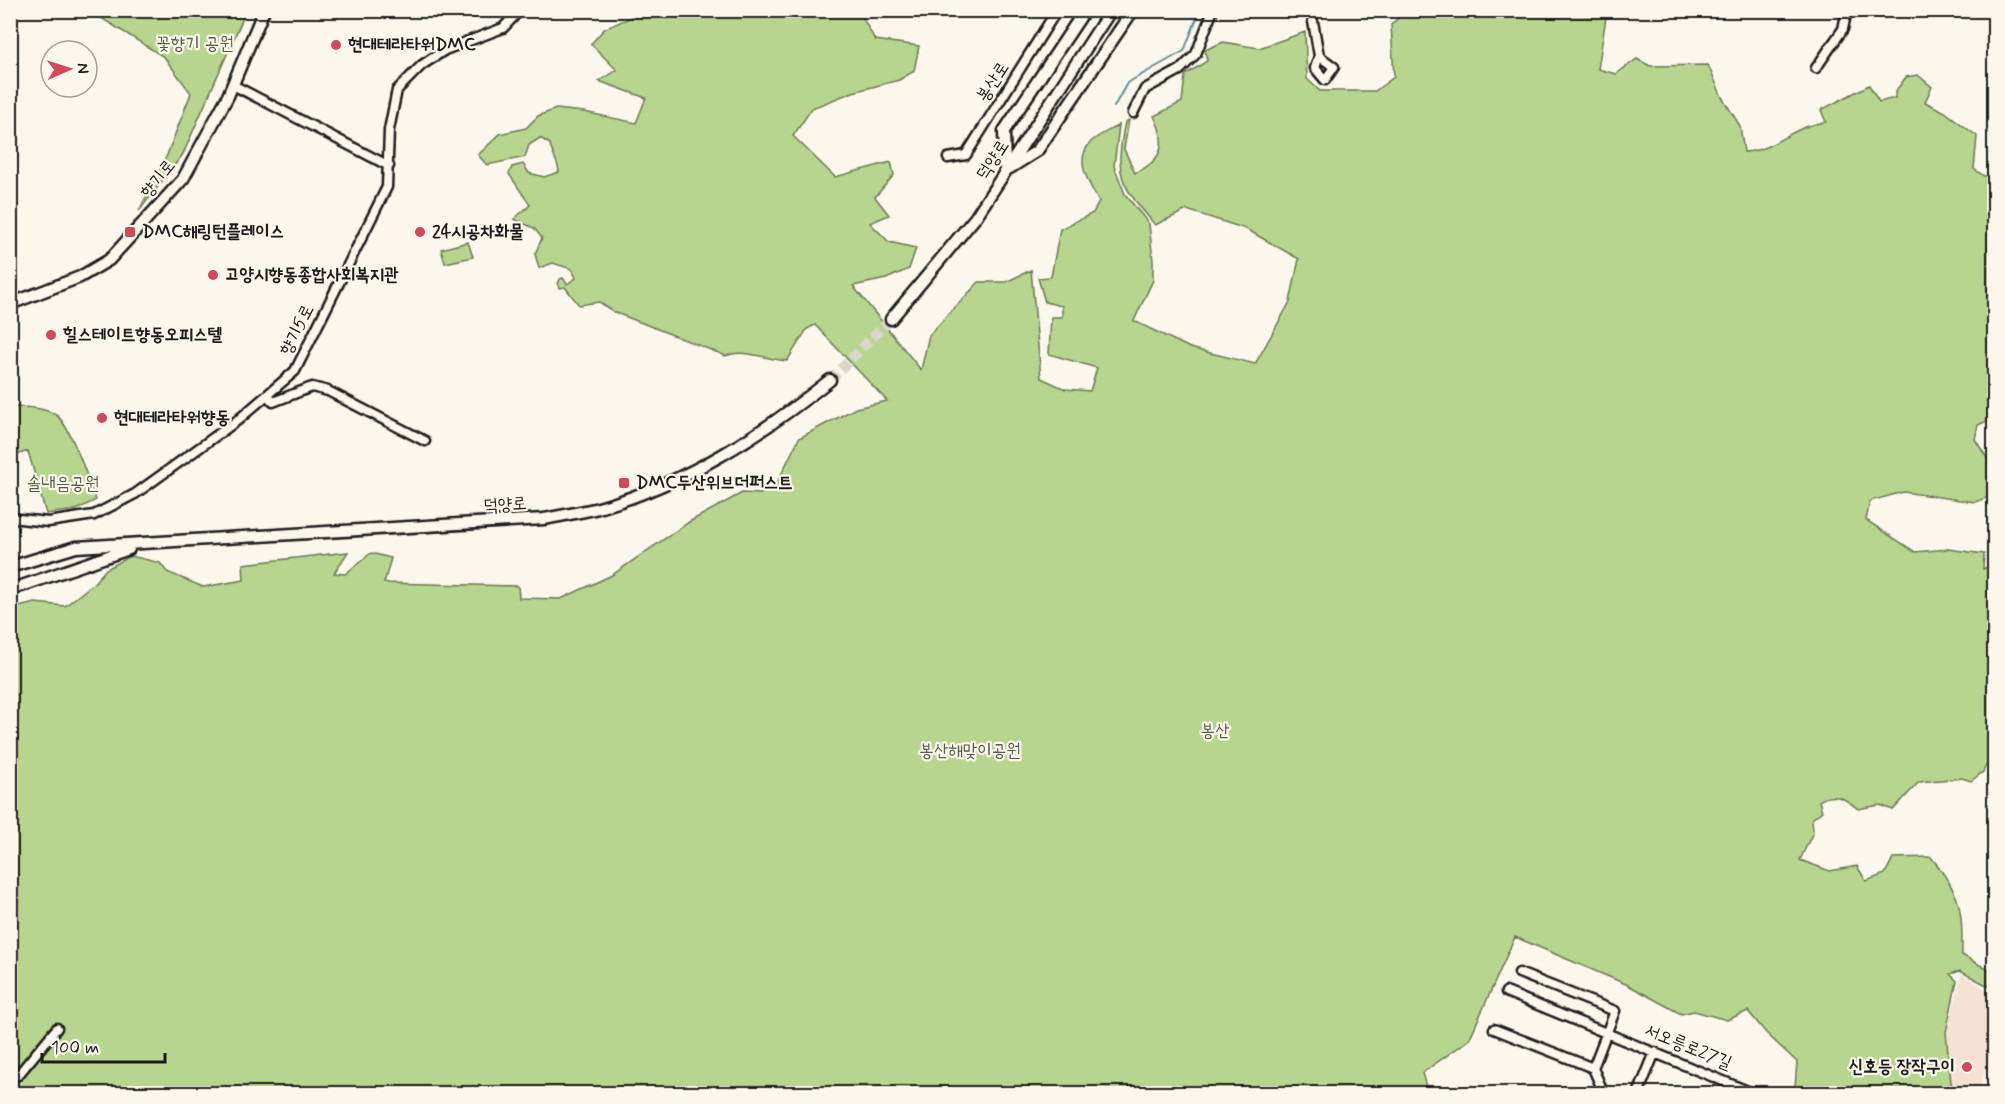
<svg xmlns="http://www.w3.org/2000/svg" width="2005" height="1104" viewBox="0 0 2005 1104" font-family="Mynerve,'Poor Story',sans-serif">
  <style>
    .built { fill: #f4e1d2 }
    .green { fill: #b7d58e; stroke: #6a7855; stroke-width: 1.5 }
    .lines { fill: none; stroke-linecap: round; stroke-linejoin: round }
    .stream { stroke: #608e99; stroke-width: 2 }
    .major-tunnel { stroke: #dad6cd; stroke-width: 10; stroke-dasharray: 10 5; stroke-linecap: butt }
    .minor-casing { stroke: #1c1c1c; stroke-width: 13 }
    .major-casing { stroke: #1c1c1c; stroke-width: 15 }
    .minor { stroke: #fbf7ec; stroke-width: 8 }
    .major { stroke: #fbf7ec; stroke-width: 10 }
    .poi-dot { fill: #d1495b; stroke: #fbf7ec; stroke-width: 2 }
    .labels { text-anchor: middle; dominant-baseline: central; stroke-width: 4.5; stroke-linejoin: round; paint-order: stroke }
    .park-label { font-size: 18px; fill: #525d44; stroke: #fbf7ec }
    .poi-label { font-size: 18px; font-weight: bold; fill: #1c1c1c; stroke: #fbf7ec; text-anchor: start }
    .street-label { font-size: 18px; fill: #1c1c1c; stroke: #fbf7ec }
  </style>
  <rect width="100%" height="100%" fill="#fbf7ec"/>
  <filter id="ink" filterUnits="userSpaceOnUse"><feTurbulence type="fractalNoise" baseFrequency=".0167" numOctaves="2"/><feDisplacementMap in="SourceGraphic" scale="12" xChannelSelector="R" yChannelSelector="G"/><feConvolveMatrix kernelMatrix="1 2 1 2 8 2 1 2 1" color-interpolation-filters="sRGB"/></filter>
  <g filter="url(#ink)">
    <path class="built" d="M1962,974L1990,992L1994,1015V1042L1978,1093H1952L1947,1032Z"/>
    <path class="green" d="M90,11H246L183,154L139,211L167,155L191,93L164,57Z
      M645,11H859L875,40L919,46L914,71L899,80L853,92L812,108L793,136L835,177L891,162L894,175L875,197L889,215L870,223L889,242L916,248L909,269L886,279L853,286L921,370L929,335L979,282H1006L1031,270L1041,378L1065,389L1090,391L1097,368L1049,354L1051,317H1062V306L1045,302L1038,278L1051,277L1060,229L1093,213L1099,201C1089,184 1074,161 1090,143C1097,135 1111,130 1119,125L1114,166L1125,194L1149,224L1153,261V280L1134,321L1190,348L1255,364L1290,302L1299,259L1246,229L1187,210L1155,225C1120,183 1114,177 1125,122L1129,120L1124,149L1135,173C1164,160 1167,143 1154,116L1182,102L1185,75L1207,61L1205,50L1223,42L1259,48L1305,32L1307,79L1320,91H1375L1394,77L1391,25L1405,11H1607L1598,69L1616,74L1637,59L1650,66L1708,65L1722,97L1740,126L1744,152C1777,150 1790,126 1826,122L1821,110L1869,85L1879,102L1895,98V92L1906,77L1918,75L1932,87L1925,102L1945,112L1977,136L1974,169L1984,176L1994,177V418L1978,425L1975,439L1994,469V495L1975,502L1903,492L1870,501L1866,520L1915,552L1948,549L1984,554L1983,569L1994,564V749L1983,772L1971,781L1962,778L1919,782L1893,810L1880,805L1858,809C1846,799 1834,791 1819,801L1822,811L1812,819L1813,832L1800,860L1830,871L1857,866L1866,881L1885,874L1893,858L1931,857C1962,896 1962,907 1962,955L1994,973V989L1960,971L1950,974L1957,981L1946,1032L1952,1093H1801L1795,1087L1797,1062L1766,1033L1748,1011L1727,1020L1694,1011L1681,1014L1628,985L1515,937L1469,1040L1422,1073L1428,1093H11L10,609L35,603L65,606L93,584L106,569L131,556L160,563L167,572L203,587L244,580L243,564L348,552L334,573L345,574L371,553L391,558L384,583L518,586L519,598L561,599L612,575L689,522L742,493L760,494L775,487L799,438L856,408L887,401L815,325L807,329L787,361C768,360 743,348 726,356L614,312L599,302L579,305L565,287L560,288L558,284L560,279L563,278L567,284L576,278L572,269L553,263L539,268L535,254L542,238L534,228L514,219L530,205L509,174L512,167L523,164L529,173L544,177L559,172C558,161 552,155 550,144L540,138L529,145L525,157L487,165L478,155L500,134L526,128L538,116L556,109L584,112L636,123L646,98L599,81L617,70L591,44L604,29Z
      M468,242L473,257L445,263L441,249Z
      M11,407C26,407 42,407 56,415C70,424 89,482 96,500L76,510L46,514L28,451L11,457Z"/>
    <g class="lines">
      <path class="stream" d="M1114,107L1127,83L1184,51L1200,10"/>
      <path class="major-tunnel" d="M830,380L891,319"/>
      <g class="minor-casing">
        <path id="minor" d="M1311,10L1319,56L1315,68L1325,80L1334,67L1319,56
          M1816,68L1843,29L1847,10
          M233,85L389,166
          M1133,113L1145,89L1180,70L1196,54L1213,10
          M948,158L966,155L1057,10
          M267,395L273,402L312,387L328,391L425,441
          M10,518L48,522L94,515L135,494L238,420L295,371L387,187L389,130L397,90L422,65L445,50L503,28L520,10
          M1519,973L1615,1011L1593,1068
          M1506,992L1755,1094
          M1494,1029L1593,1068L1604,1094
          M10,1078L18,1075L57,1028
          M1638,1094L1655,1052"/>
      </g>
      <g class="major-casing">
        <path id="major" d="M1010,168L1037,151L1133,10
          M1005,172L1004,131L1085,10
          M10,304L80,277L109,260L183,179L228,96L264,10
          M891,319L975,218L1111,10
          M10,567L76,547L544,519C563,515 584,512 602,507C688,482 761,435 830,380
          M10,590L129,549"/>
      </g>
      <use href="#minor" class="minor"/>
      <use href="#major" class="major"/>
    </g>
  </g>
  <g class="poi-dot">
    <circle cx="336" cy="45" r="6"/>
    <rect x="124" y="226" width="12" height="12" rx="3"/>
    <circle cx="420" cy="232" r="6"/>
    <circle cx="213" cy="275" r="6"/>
    <circle cx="51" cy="335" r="6"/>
    <circle cx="102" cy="418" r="6"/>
    <rect x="618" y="477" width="12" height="12" rx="3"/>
    <circle cx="1967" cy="1067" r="6"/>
  </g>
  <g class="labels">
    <g class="park-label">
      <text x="195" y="44">꽃향기 공원</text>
      <text x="63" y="484">솔내음공원</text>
      <text x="1215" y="731">봉산</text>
      <text x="970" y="751">봉산해맞이공원</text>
    </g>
    <g class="poi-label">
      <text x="348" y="45">현대테라타워DMC</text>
      <text x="142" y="232">DMC해링턴플레이스</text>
      <text x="432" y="232">24시공차화물</text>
      <text x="225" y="275">고양시향동종합사회복지관</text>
      <text x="63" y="335">힐스테이트향동오피스텔</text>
      <text x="114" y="418">현대테라타워향동</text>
      <text x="636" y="483">DMC두산위브더퍼스트</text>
      <text x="1955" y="1067" text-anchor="end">신호등 장작구이</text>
    </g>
    <g class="street-label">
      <text transform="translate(993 82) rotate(-57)">봉산로</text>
      <text transform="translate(993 160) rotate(-57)">덕양로</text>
      <text transform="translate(158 179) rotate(-51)">향기로</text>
      <text transform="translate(297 330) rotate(-63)">향기5로</text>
      <text transform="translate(505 505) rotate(-4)">덕양로</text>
      <text transform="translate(1688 1047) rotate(22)">서오릉로27길</text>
    </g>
  </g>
  <rect width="2005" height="1104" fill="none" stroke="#fbf7ec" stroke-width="36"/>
  <rect x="18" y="18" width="1969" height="1068" fill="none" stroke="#1c1c1c" stroke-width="2" filter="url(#ink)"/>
  <g transform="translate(69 69) rotate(87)"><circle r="28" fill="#fbf7ec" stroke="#a29f99" stroke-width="1.5"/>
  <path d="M0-4.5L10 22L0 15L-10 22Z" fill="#d1495b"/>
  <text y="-9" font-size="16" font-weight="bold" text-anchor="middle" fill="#1c1c1c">N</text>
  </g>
  <path d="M42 1053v9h123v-9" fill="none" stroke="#1c1c1c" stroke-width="3"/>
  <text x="51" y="1053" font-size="18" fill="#1c1c1c" stroke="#fbf7ec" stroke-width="4.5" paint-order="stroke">100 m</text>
</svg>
